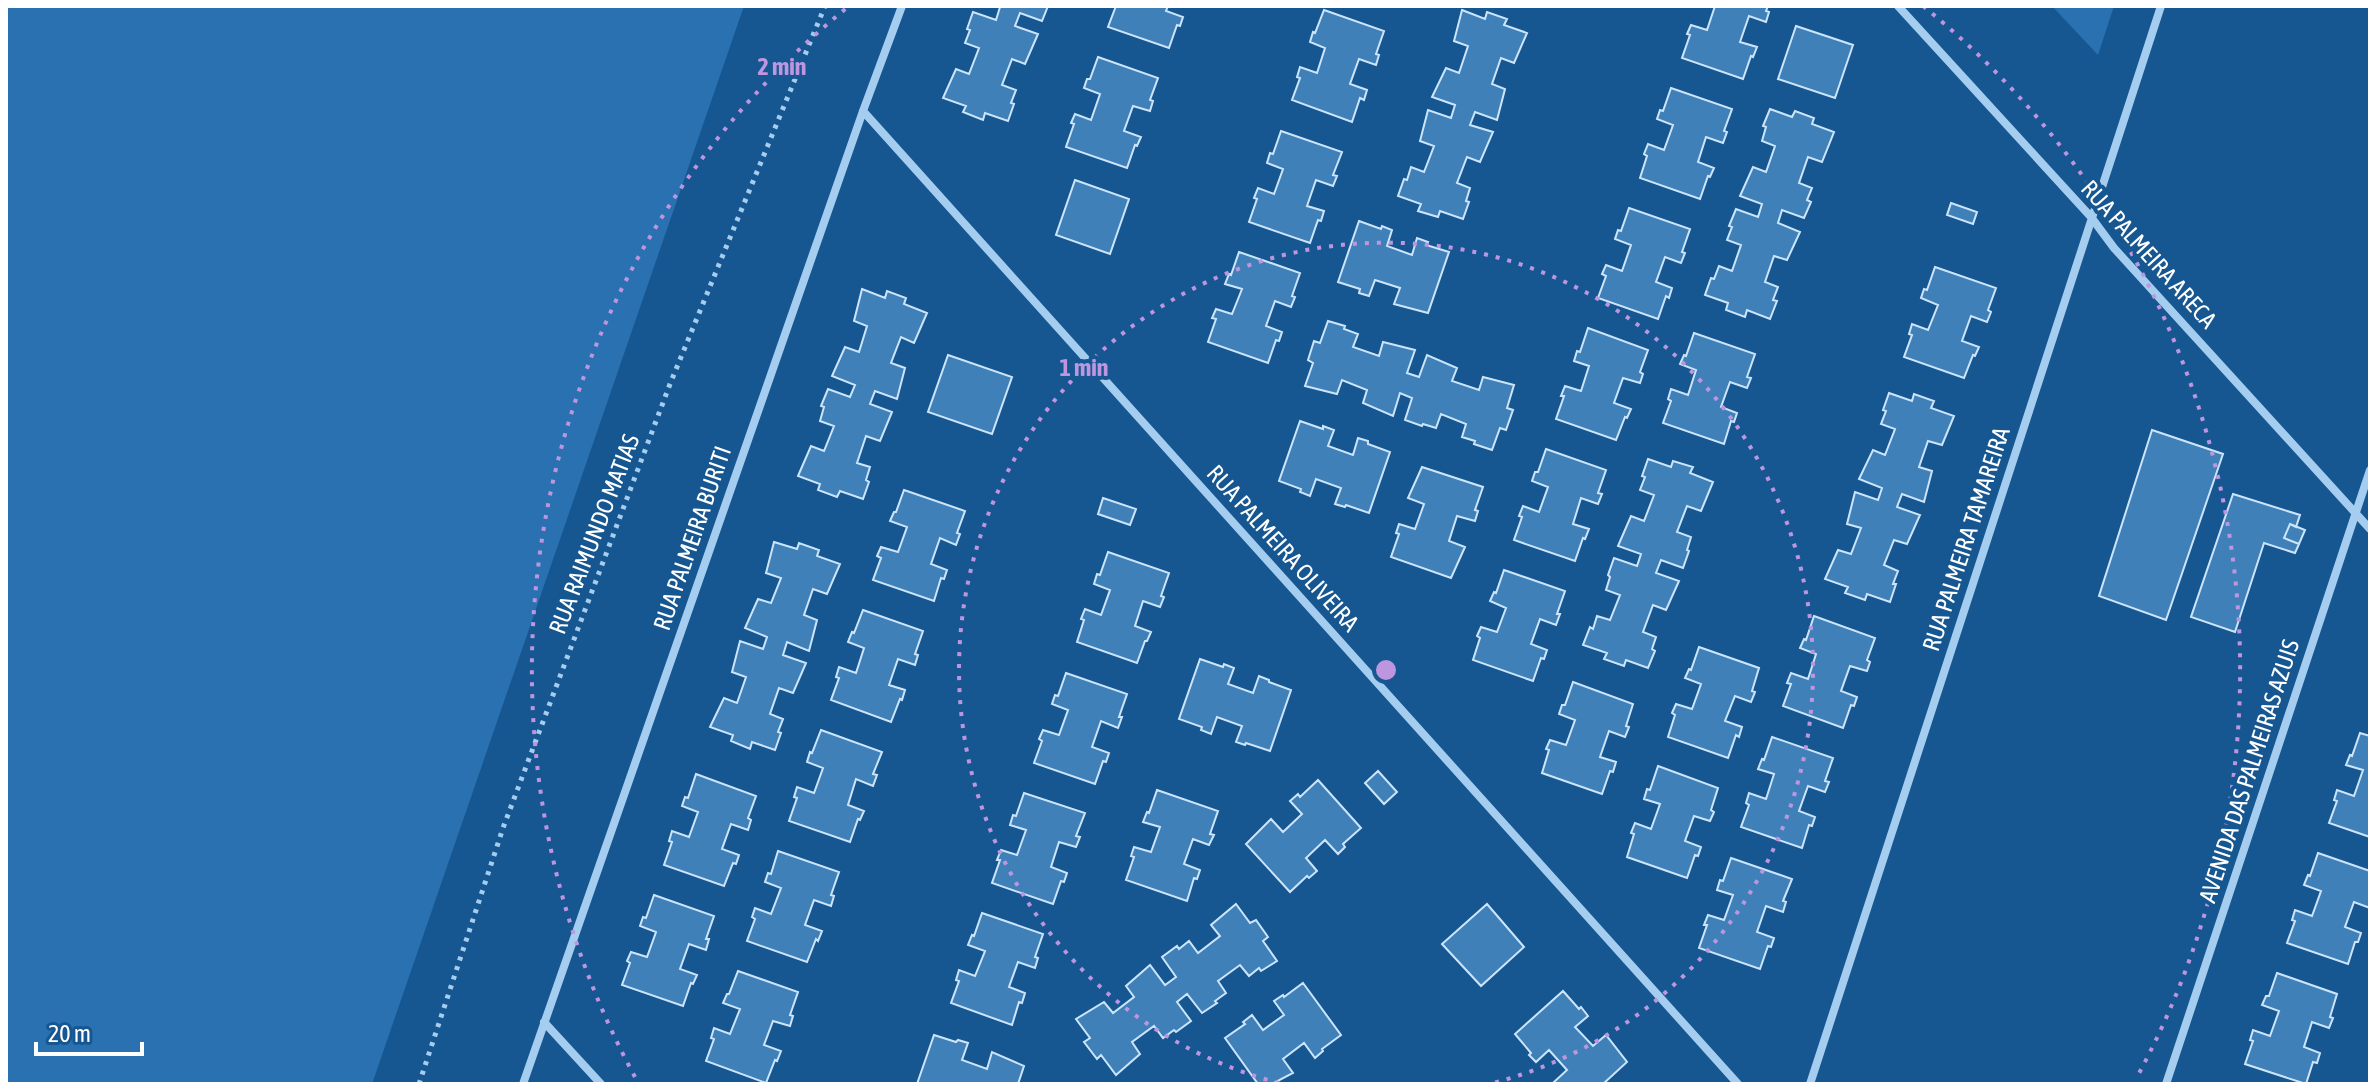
<svg xmlns="http://www.w3.org/2000/svg" width="2376" height="1090" viewBox="0 0 2376 1090" font-family="'Asap Condensed',sans-serif">
  <style>
    .green { fill: #2971b0 }
    .building { fill: #3f80b9; stroke: #cce5fb; stroke-width: 2 }
    .lines { fill: none; stroke-linecap: round; stroke-linejoin: round }
    .path { stroke: #a5cdf0; stroke-width: 5; stroke-dasharray: 4 6; stroke-linecap: butt }
    .street { stroke: #a5cdf0; stroke-width: 8 }
    .ring { fill: none; stroke: #bd96df; stroke-width: 4; stroke-dasharray: 4 8 }
    .labels { text-anchor: middle; dominant-baseline: central; stroke-width: 8; stroke-linejoin: round; paint-order: stroke }
    .street-label { font-size: 24px; fill: #fff; stroke: #175791 }
    .centre { fill: #bd96df; stroke: #175791; stroke-width: 4 }
    .ring-label { font-size: 24px; text-anchor: middle; font-weight: bold; fill: #bd96df; stroke: #175791; stroke-width: 8; stroke-linejoin: round; paint-order: stroke }
  </style>
  <rect width="100%" height="100%" fill="#175791"/>
  <path class="green" d="M6,6H744L372,1084H6Z
    M2052,6H2114L2098,55Z"/>
  <path class="building" d="M996,6H1048L1042,21L1020,13L1015,26L1038,34L1025,64L1012,59L1002,85L1016,90L1011,103L1014,104L1008,121L985,113L983,120L963,112L966,106L943,98L956,69L969,74L979,48L965,43L970,30L967,29L973,12L996,20L1000,7Z
    M1116,6H1168L1166,11L1183,17L1180,26L1177,25L1169,48L1108,27Z
    M1715,6H1768L1766,11L1769,12L1766,22L1749,16L1740,42L1757,47L1753,57L1751,56L1743,79L1682,58L1690,35L1687,34L1691,25L1707,30Z
    M1324,10L1384,31L1376,54L1379,55L1376,65L1359,59L1350,84L1367,90L1364,100L1360,98L1352,122L1292,100L1300,78L1297,77L1300,67L1317,73L1325,48L1310,42L1313,32L1315,33Z
    M1462,10L1485,19L1487,12L1507,19L1504,25L1527,33L1514,63L1501,58L1492,84L1505,89L1497,120L1475,112L1470,125L1493,132L1480,162L1467,157L1457,183L1470,188L1466,201L1469,202L1463,219L1440,211L1438,217L1418,211L1421,204L1398,196L1404,179L1407,180L1411,167L1424,172L1434,146L1420,141L1428,110L1451,118L1455,105L1432,97L1446,68L1459,73L1468,46L1454,41Z
    M1796,26L1853,45L1835,98L1778,79Z
    M1098,57L1158,78L1150,100L1153,101L1150,111L1133,106L1124,131L1141,137L1137,146L1135,145L1127,168L1066,147L1074,124L1071,123L1075,114L1091,120L1100,94L1084,88L1087,79H1090Z
    M1671,88L1732,109L1724,131L1727,132L1723,143L1706,137L1698,162L1714,168L1710,177L1708,176L1700,199L1640,178L1647,156L1644,154L1648,144L1664,150L1673,125L1657,119L1660,110L1663,111Z
    M1770,109L1792,117L1795,111L1814,118L1812,124L1834,132L1822,162L1808,157L1799,183L1812,188L1807,200L1811,202L1804,218L1782,210L1778,223L1800,232L1787,260L1774,256L1765,282L1778,287L1773,300L1777,301L1770,319L1747,310L1745,317L1726,310L1728,303L1705,295L1711,278L1714,279L1719,266L1732,271L1741,245L1727,240L1732,227L1729,226L1736,209L1758,217L1762,204L1740,196L1753,167L1766,172L1775,146L1762,141L1766,127L1763,126Z
    M1281,131L1342,152L1333,175L1337,176L1333,186L1316,180L1307,206L1324,211L1321,221L1318,220L1310,243L1249,222L1257,199L1254,198L1258,188L1274,194L1283,169L1267,163L1270,153L1273,154Z
    M1075,180L1129,199L1110,254L1056,235Z
    M1951,203L1977,212L1973,224L1947,215Z
    M1629,208L1690,229L1682,252L1685,253L1681,263L1665,257L1656,282L1672,288L1669,298L1666,296L1658,319L1598,298L1606,276L1602,274L1606,265L1622,271L1631,245L1615,239L1618,230L1621,231Z
    M1359,221L1381,229L1382,226L1392,230L1387,246L1412,255L1417,238L1428,242L1426,245L1449,252L1428,313L1394,304L1400,288L1375,280L1369,296L1359,293L1360,289L1338,282Z
    M1239,252L1300,273L1292,296L1295,297L1291,307L1275,301L1266,326L1282,332L1279,341L1276,340L1268,363L1208,342L1216,319L1212,318L1216,309L1232,314L1242,289L1225,284L1229,274L1231,275Z
    M1935,267L1996,288L1988,310L1991,312L1987,322L1971,316L1962,341L1979,347L1975,356L1973,355L1964,378L1904,357L1912,335L1909,334L1912,324L1928,330L1938,305L1921,298L1924,289L1927,290Z
    M862,289L885,298L887,291L906,298L904,304L927,313L914,343L901,337L891,363L905,368L897,399L875,391L870,404L892,412L880,441L866,436L857,463L870,467L866,480L869,482L863,499L840,491L837,497L818,490L820,484L798,476L811,446L824,451L834,426L820,421L824,407L821,406L828,389L850,397L855,385L832,376L845,347L859,352L867,326L854,321Z
    M1328,321L1345,326L1344,329L1358,334L1353,347L1379,356L1383,342L1415,350L1407,373L1419,377L1427,355L1457,368L1452,381L1479,390L1483,377L1514,385L1507,408L1513,410L1506,430L1500,428L1492,450L1474,444L1475,441L1462,437L1466,424L1441,414L1436,428L1423,424L1422,426L1405,420L1412,398L1400,393L1393,416L1363,403L1367,390L1342,380L1337,394L1305,386L1313,363L1308,360L1314,341L1320,343Z
    M1588,328L1648,350L1640,372L1643,374L1640,383L1623,378L1614,403L1631,409L1627,418L1625,417L1616,440L1556,419L1564,396H1561L1565,386L1581,391L1589,366L1574,361L1577,351L1580,352Z
    M1694,333L1755,354L1747,377L1751,378L1747,388L1730,382L1721,407L1737,413L1734,422L1731,421L1724,444L1663,423L1671,401L1668,399L1671,389L1688,395L1696,370L1680,364L1684,355L1686,356Z
    M948,355L1012,377L992,434L928,412Z
    M1889,393L1912,401L1914,394L1934,401L1931,408L1954,416L1942,445L1928,441L1919,467L1932,471L1924,502L1902,494L1897,507L1920,515L1907,544L1894,540L1884,565L1898,571L1893,584H1896L1890,602L1867,594L1865,600L1845,593L1848,587L1825,579L1838,550L1851,554L1861,528L1847,524L1855,492L1878,500L1882,488L1859,479L1873,450L1885,455L1895,429L1881,424L1886,411L1883,410Z
    M1300,421L1323,429V426L1334,430L1328,446L1353,455L1358,438L1368,441V444L1390,452L1369,513L1346,505L1345,507L1335,504L1341,488L1316,479L1310,496L1300,492L1301,489L1279,481Z
    M2152,430L2223,454L2166,620L2099,596Z
    M1546,449L1606,470L1598,493L1602,494L1598,504L1581,498L1573,524L1589,529L1585,539L1583,538L1575,561L1514,540L1522,517L1519,516L1523,506L1539,512L1548,487L1532,481L1535,472H1538Z
    M1648,459L1671,467L1673,461L1693,467L1690,473L1713,482L1701,511L1687,506L1677,532L1691,537L1687,550L1689,551L1683,568L1661,560L1656,573L1679,581L1666,610L1653,605L1643,632L1656,637L1652,649L1655,651L1648,668L1626,660L1624,666L1604,659L1607,653L1583,645L1590,627L1593,629L1597,616L1610,620L1620,595L1606,590L1610,577L1608,575L1614,558L1637,566L1641,554L1618,546L1631,516L1644,521L1654,495L1640,490L1645,477L1642,476Z
    M1422,467L1483,487L1475,510L1478,511L1475,521L1457,516L1449,541L1465,547L1451,578L1391,557L1399,534L1396,533L1399,524L1415,529L1424,504L1408,498Z
    M904,490L965,511L957,533L960,534L956,545L940,538L931,564L947,570L944,579L941,578L934,601L873,580L881,558L877,556L881,547L898,552L907,527L890,521L894,512H896Z
    M2233,494L2300,515L2296,527L2290,524L2284,538L2299,544L2295,553L2264,543L2235,632L2191,617Z
    M1103,498L1136,509L1130,525L1098,514Z
    M2290,524L2305,530L2299,544L2284,538Z
    M774,542L797,549L799,543L819,550L817,556L840,564L827,594L813,589L804,615L817,620L809,651L787,642L783,655L806,663L793,693L779,688L770,714L783,719L778,732L781,733L775,750L752,742L750,749L731,741L733,735L710,727L724,698L737,703L746,677L732,672L740,641L763,649L767,637L745,628L758,599L771,603L781,578L766,573Z
    M1108,552L1169,573L1161,596L1164,597L1160,607L1143,601L1135,626L1151,632L1147,641H1145L1137,663L1077,642L1084,620L1081,619L1085,609L1101,615L1110,590L1094,584L1097,574L1100,575Z
    M1504,570L1565,591L1557,614H1560L1556,625L1540,619L1531,644L1547,650L1544,659L1541,658L1533,681L1473,660L1480,638L1477,636L1481,627L1497,632L1506,608L1490,601L1494,592L1496,593Z
    M863,610L923,631L915,654L918,655L915,665L898,659L889,685L905,690L902,700L900,699L891,722L831,700L839,678L836,677L839,667L856,673L864,648L848,642L852,632L854,633Z
    M1814,616L1875,638L1867,660L1870,662L1867,671L1850,666L1841,691L1857,697L1854,706L1851,705L1843,728L1783,706L1791,684L1787,683L1791,673L1808,679L1816,654L1800,648L1804,639L1806,640Z
    M1699,647L1759,668L1752,691L1755,692L1751,702L1735,696L1725,721L1742,727L1739,737L1736,735L1728,758L1668,737L1675,715L1672,713L1676,704L1692,709L1701,684L1685,678L1689,669L1691,670Z
    M1200,659L1223,667L1224,664L1234,668L1228,684L1253,693L1259,676L1269,680V682L1291,690L1270,751L1246,743L1245,745L1236,742L1242,726L1217,717L1211,734L1201,730L1202,727L1179,719Z
    M1066,673L1127,694L1119,717H1122L1118,728L1101,721L1092,747L1109,753L1106,762L1103,761L1095,784L1034,763L1042,741L1039,739L1043,730L1059,735L1068,710L1052,704L1055,695L1058,696Z
    M1573,682L1633,704L1626,726L1629,727L1625,737L1609,731L1600,757L1616,762L1613,772L1610,771L1602,794L1542,773L1549,750L1546,749L1550,740L1566,745L1575,720L1559,714L1562,705H1565Z
    M821,730L882,752L873,774L877,775L873,786L856,779L848,805L864,811L860,820L858,819L850,842L789,821L797,798L794,797L797,787L814,793L823,768L807,762L810,752L812,753Z
    M2360,733L2370,736V837L2329,823L2337,801L2334,800L2337,790L2354,796L2363,770L2346,765L2350,755L2352,756Z
    M1772,737L1833,758L1825,781L1829,782L1825,792L1808,786L1799,811L1815,817L1812,826L1809,825L1802,848L1741,827L1749,805L1746,803L1749,793L1766,799L1774,774L1758,769L1762,759L1764,760Z
    M1658,766L1718,788L1711,810L1714,812L1710,821L1694,816L1685,841L1701,847L1698,856L1695,855L1687,878L1627,857L1634,834L1631,833L1635,823L1651,829L1660,804L1644,799L1647,789L1650,790Z
    M1378,771L1397,792L1384,804L1365,783Z
    M696,774L756,796L748,818L751,820L748,830L731,824L722,849L739,855L736,864L733,863L724,886L664,865L672,842L669,841L672,831L689,837L698,812L682,806L685,797L688,798Z
    M1318,780L1361,828L1343,844L1345,847L1338,854L1325,840L1306,858L1317,871L1309,878L1307,876L1290,892L1246,844L1271,819L1283,832L1302,814L1290,801L1298,794L1300,797Z
    M1157,790L1218,811L1210,834L1214,835L1209,845L1193,839L1184,864L1200,870L1197,879L1194,878L1187,901L1126,880L1134,857L1131,856L1134,847L1151,852L1160,827L1143,822L1147,812L1149,813Z
    M1024,793L1085,813L1076,836L1080,837L1076,847L1059,842L1051,867L1067,873L1064,882L1061,881L1053,904L992,883L1000,860H997L1001,850L1017,855L1026,830L1010,825L1013,815L1016,816Z
    M778,851L839,872L831,895L834,896L831,906L814,900L805,925L822,931L818,941L816,939L807,962L747,941L755,919L752,917L755,908L771,914L781,888L765,882L768,873L771,874Z
    M2318,853L2370,871V908L2354,902L2345,927L2361,933L2358,942H2355L2348,964L2287,943L2295,921L2292,920L2295,910L2312,916L2321,891L2304,885L2308,875L2310,876Z
    M1731,858L1792,879L1783,901L1786,902L1783,912L1766,906L1757,932L1774,938L1771,947L1768,946L1760,969L1699,948L1707,925H1704L1708,915L1724,920L1733,895L1717,890L1720,880L1723,881Z
    M654,895L714,916L706,939H709L706,950L689,944L680,969L697,975L693,984L691,983L683,1006L622,985L630,963L627,961L631,952L647,957L656,932L640,926L643,917L646,918Z
    M1236,904L1250,923L1256,920L1268,937L1263,941L1277,961L1261,971L1259,968L1249,976L1240,965L1218,981L1226,993L1215,1001L1217,1003L1202,1013L1187,994L1177,1002L1191,1021L1176,1032L1174,1030L1163,1038L1154,1026L1132,1042L1140,1054L1116,1075L1101,1055L1097,1059L1084,1042L1090,1038L1076,1019L1104,1002L1113,1013L1134,997L1126,986L1150,965L1165,985L1176,977L1162,957L1177,946L1179,949L1189,941L1198,953L1220,936L1211,925Z
    M1487,904L1524,947L1481,986L1442,944Z
    M982,913L1043,934L1035,957L1038,958L1035,968L1018,962L1009,987L1025,993L1022,1003L1019,1002L1012,1025L951,1003L959,981L956,980L959,970L975,976L985,951L968,945L972,935L974,936Z
    M738,971L798,992L790,1015L793,1016L790,1026L773,1021L764,1045L781,1051L777,1061L775,1060L766,1083L706,1061L714,1039L711,1038L714,1028L730,1034L740,1009L723,1003L727,994H729Z
    M2277,973L2337,994L2330,1017L2333,1018L2329,1028L2312,1022L2304,1047L2320,1053L2317,1063L2313,1062L2306,1084L2245,1064L2253,1041L2250,1040L2253,1030L2270,1036L2279,1011L2262,1005L2266,996H2269Z
    M1303,983L1341,1035L1322,1049L1323,1051L1315,1058L1304,1043L1283,1059L1293,1073L1272,1084H1258L1225,1038L1245,1024L1243,1022L1252,1015L1263,1030L1284,1015L1274,1001L1283,995L1284,997Z
    M1563,991L1579,1009L1581,1007L1588,1016L1575,1027L1593,1046L1606,1035L1627,1062L1603,1084H1556L1554,1082L1567,1070L1549,1050L1536,1062L1529,1055L1531,1053L1515,1034Z
    M934,1035L956,1042L958,1040L968,1043L962,1060L987,1069L992,1052L1024,1066L1018,1084H917Z"/>
  <g class="lines">
    <path class="path" d="M419,1084L503,828L670,384L825,6"/>
    <path class="street" d="M1898,6L2091,217L2114,248L2370,529
      M863,111L1738,1084
      M544,1022L601,1084
      M523,1084L863,111L902,6
      M1810,1084L2161,6
      M2166,1084L2370,470"/>
  </g>
  <g class="ring">
    <path d="M1279 1083A427 427 0 1 1 1493 1083"/>
    <path d="M635 1077A854 854 0 0 1 849 6M1923 6A854 854 0 0 1 2137 1077"/>
  </g>
  <g class="labels">
    <g class="street-label">
      <text transform="translate(2149 254) rotate(48)">RUA PALMEIRA ARECA</text>
      <text transform="translate(594 534) rotate(-69)">RUA RAIMUNDO MATIAS</text>
      <text transform="translate(692 538) rotate(-71)">RUA PALMEIRA BURITI</text>
      <text transform="translate(1966 539) rotate(-72)">RUA PALMEIRA TAMAREIRA</text>
      <text transform="translate(1283 548) rotate(48)">RUA PALMEIRA OLIVEIRA</text>
      <text transform="translate(2249 771) rotate(-72)">AVENIDA DAS PALMEIRAS AZUIS</text>
    </g>
  </g>
  <circle cx="1386" cy="670" r="12" class="centre"/>
  <g class="ring-label">
    <text x="782" y="75">2 min</text>
    <text x="1084" y="376">1 min</text>
  </g>
  <rect width="2376" height="1090" fill="none" stroke="#ffffff" stroke-width="16"/>
  <path d="M36 1042v12h106v-12" fill="none" stroke="#ffffff" stroke-width="4"/>
  <text x="48" y="1042" font-size="24" fill="#ffffff" stroke="#175791" stroke-width="6" paint-order="stroke">20 m</text>
</svg>
